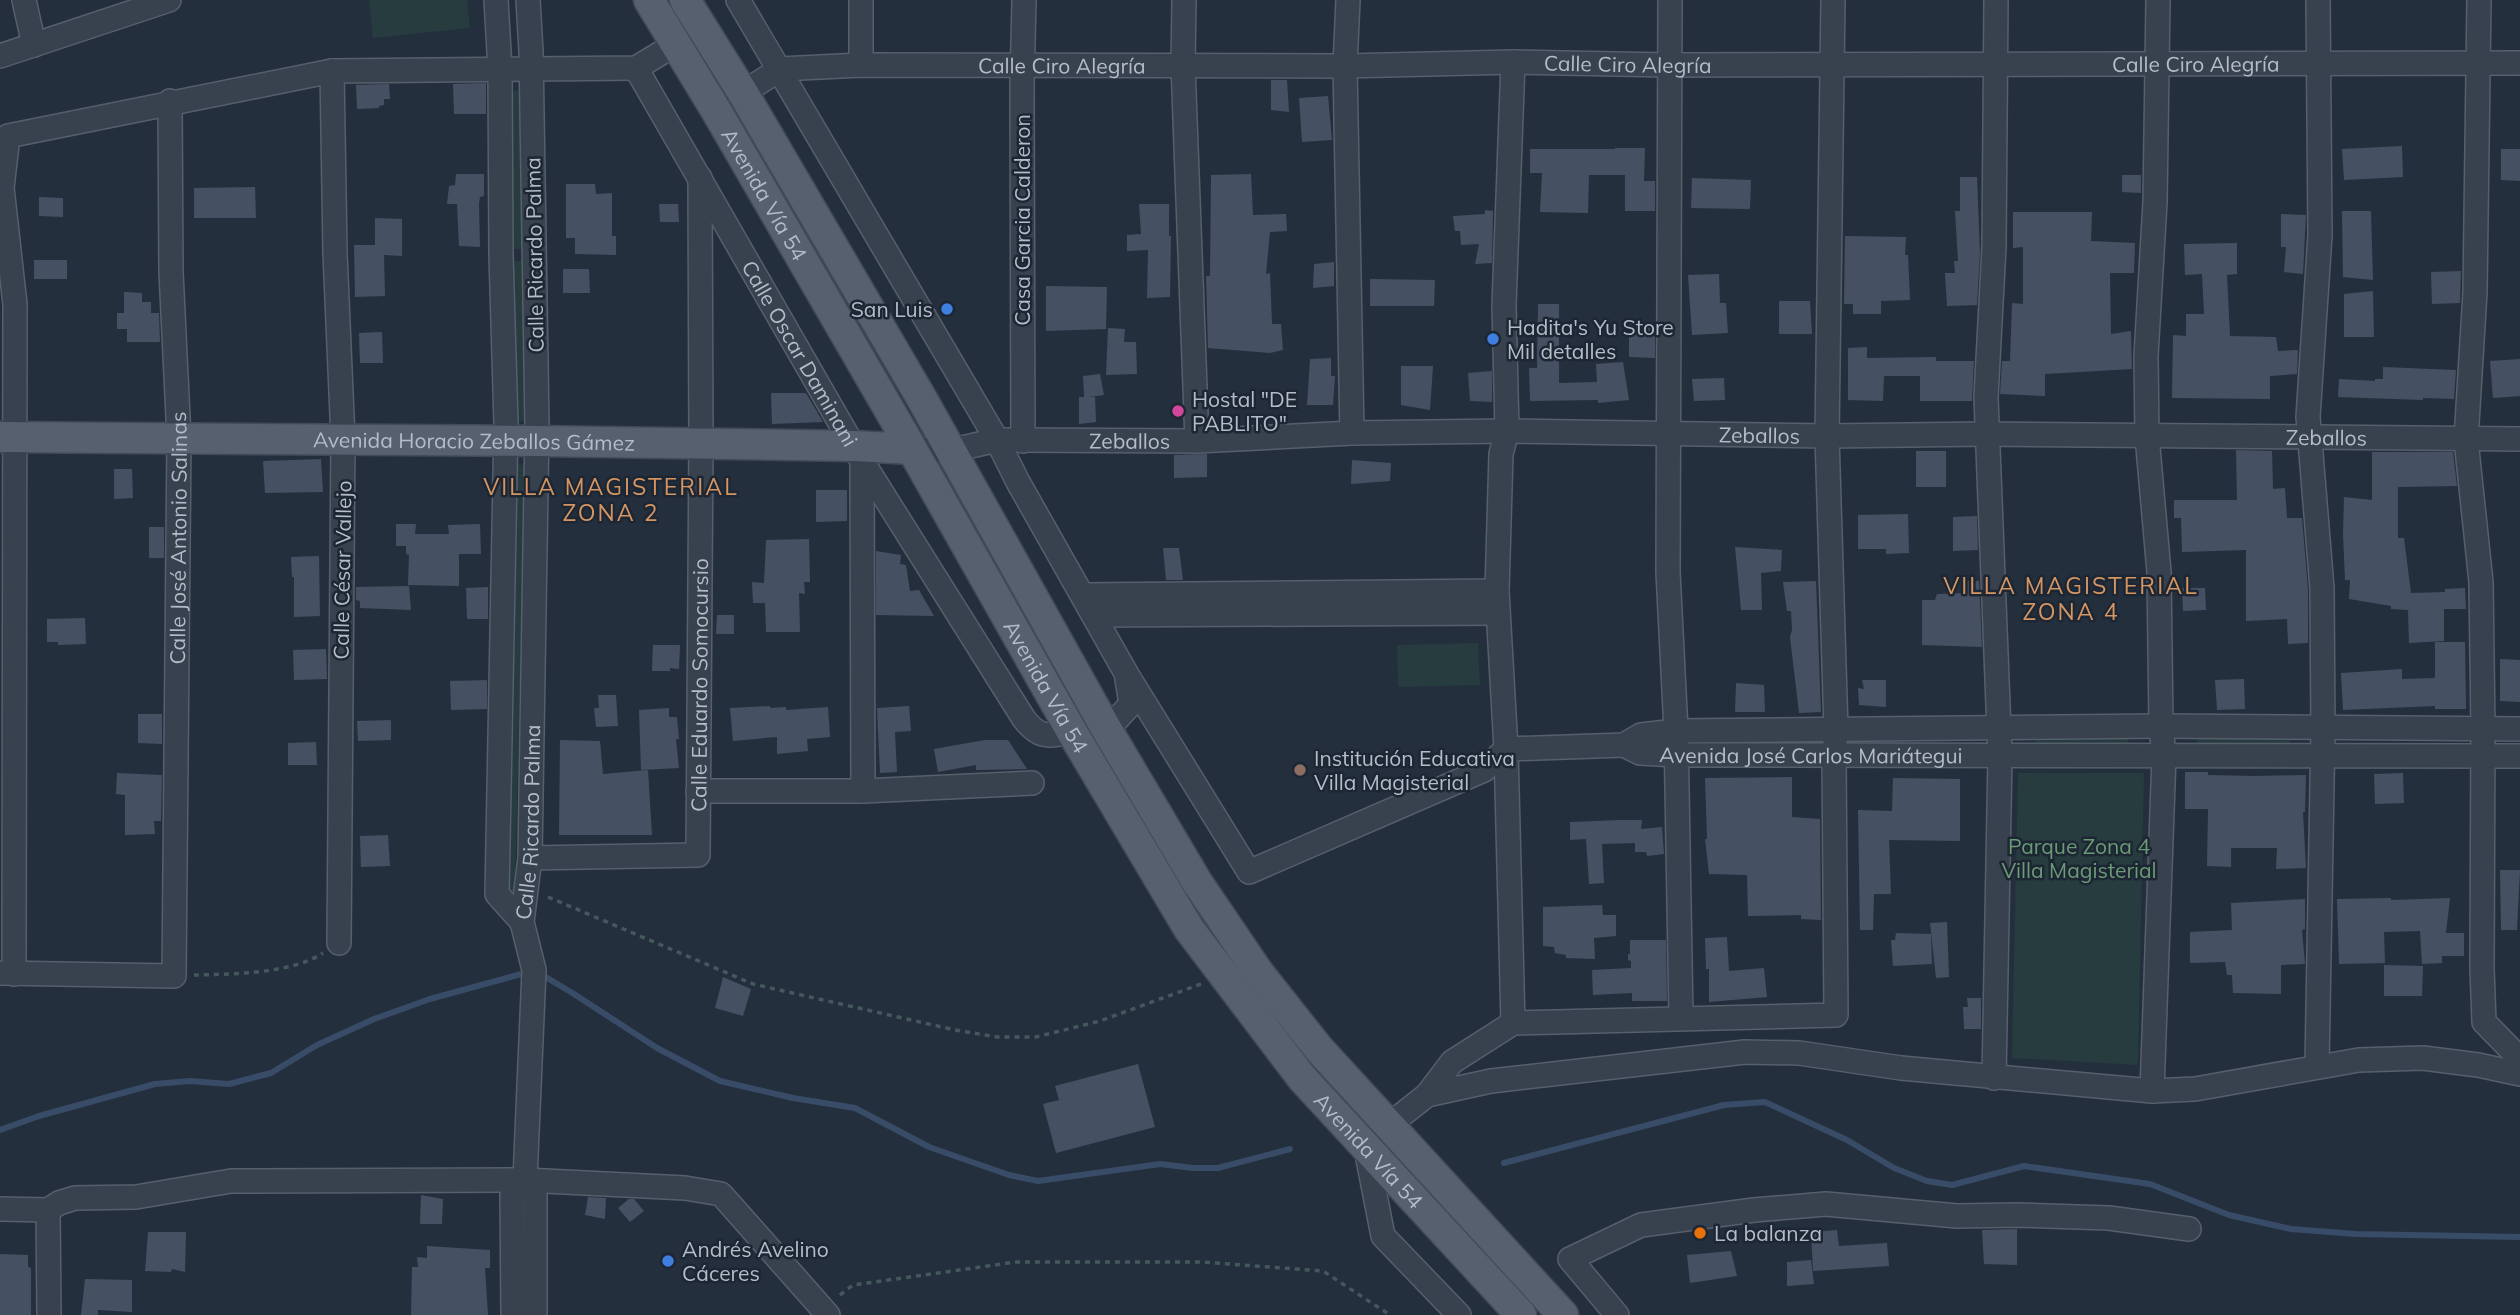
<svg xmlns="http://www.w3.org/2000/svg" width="2520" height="1315" viewBox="0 0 2520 1315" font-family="Mulish,sans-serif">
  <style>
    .green { fill: #263c3f }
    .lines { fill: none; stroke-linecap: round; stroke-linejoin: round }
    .stream { stroke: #394c67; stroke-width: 6 }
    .building { fill: #455162 }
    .minor-casing { stroke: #565f6c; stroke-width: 26 }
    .major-casing { stroke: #414a57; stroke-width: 33 }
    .path { stroke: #44595c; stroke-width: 3.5; stroke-dasharray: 5 5; stroke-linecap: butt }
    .minor { stroke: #38414e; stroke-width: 23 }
    .major { stroke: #56606e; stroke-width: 30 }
    .shop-dot { fill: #3f7fe0; stroke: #1d2633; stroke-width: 2.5 }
    .hotel-dot { fill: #d1479c; stroke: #1d2633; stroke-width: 2.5 }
    .education-dot { fill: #8d6e63; stroke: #1d2633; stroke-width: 2.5 }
    .food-dot { fill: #e8710a; stroke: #1d2633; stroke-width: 2.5 }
    .labels { text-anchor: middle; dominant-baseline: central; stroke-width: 5; stroke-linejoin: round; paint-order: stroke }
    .street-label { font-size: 21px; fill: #b4bcc9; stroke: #1d2633 }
    .poi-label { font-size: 21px; fill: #b4bcc9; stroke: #1d2633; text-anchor: start }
    .park-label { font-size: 21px; fill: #6b9a76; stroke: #1d2633 }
    .neighbourhood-label { font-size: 23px; letter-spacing: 2px; fill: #d59563; stroke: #1d2633 }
  </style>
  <rect width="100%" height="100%" fill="#242f3e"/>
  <path class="green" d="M369,0H467L470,28L373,38Z
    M660,0H674L904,389L893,394Z
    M523,90L525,249H511L510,91Z
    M511,261H525L528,421H516Z
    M518,464L525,465L515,890L509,891Z
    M952,498H964L1142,808L1131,814Z
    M1478,643L1480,685L1398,687L1397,645Z
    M2127,735L2128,744L2036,746V737Z
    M2197,735H2290V745L2197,744Z
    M2018,773H2144L2138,1065L2012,1058Z"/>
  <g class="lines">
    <path class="stream" d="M539,973L574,994L657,1048L720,1081L793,1098L855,1108L929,1147L1009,1175L1038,1181L1160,1164L1193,1168H1218L1290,1149
      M0,1130L39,1116L155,1084L190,1081L229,1084L271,1073L317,1045L374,1019L430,999L529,972
      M1504,1163L1724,1105L1765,1102L1847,1140L1894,1168L1927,1181L1952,1185L2024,1166L2150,1184L2229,1215L2291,1229L2356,1234L2520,1237"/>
  </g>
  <path class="building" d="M1271,80H1287L1289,112L1271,110Z
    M486,83V114H454L453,84Z
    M389,84L390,99H384V105L379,106V108L357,109L356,85Z
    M1328,96L1332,140L1302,142L1299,98Z
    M2402,146L2403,177L2344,180L2342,149Z
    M1615,148H1645L1644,181H1655V211H1625V175H1589L1588,213L1540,212L1542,173H1530V149H1615Z
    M2501,149H2520V181L2501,180Z
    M456,174H484V196L480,197L479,204L480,247L459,246L457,204H447L449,186L455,185Z
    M1251,174L1253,215L1286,214L1287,231L1270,232L1266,274L1270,273L1272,324H1281L1283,350L1270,353L1208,348L1206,276H1210L1211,175Z
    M2122,175H2141V193L2122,192Z
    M1960,177H1977L1980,253L1977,305L1947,306L1945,273H1955L1954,261H1958L1955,211H1960Z
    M1692,178L1751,180L1750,209L1691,208Z
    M566,184H595L596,194L612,193V236H616V255L575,254V238H566Z
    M255,187L256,218H194V188Z
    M39,197L63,198V217L39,216Z
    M659,204H678L679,222H660Z
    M1139,204H1169V236H1171L1170,297L1147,298L1148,250L1127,251V235L1141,234Z
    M1485,210L1493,211L1492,263L1475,264L1479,244L1461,245L1460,231H1455L1453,216L1485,214Z
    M2342,211H2371L2373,280L2343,277Z
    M2013,212H2092L2091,241L2135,243L2134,273H2110L2111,334L2131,331L2132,369L2045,374V396L2000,394L2002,361H2010L2012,303L2023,304V247L2013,248Z
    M2281,214L2306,215L2303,274L2284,272L2286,247H2281Z
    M375,218L402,219V256L384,255L385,296L355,297L354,245H375Z
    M1845,236L1906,237L1905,255H1908L1910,300L1881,301V314H1853V304H1844Z
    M2237,243V274L2227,275L2230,336L2276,337L2278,351L2298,350L2297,374L2270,376V399L2172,398L2173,335L2186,336V314H2204L2202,274L2185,275L2184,244Z
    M34,260H67V279H34Z
    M1334,262V286L1313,288L1314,264Z
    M563,269H589L590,293H563Z
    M2461,271L2460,303L2432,304L2431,272Z
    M1719,274L1720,303H1726L1728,333L1692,335L1688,275Z
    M1370,279L1435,280L1434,306H1370Z
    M1046,286L1107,287L1106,329L1046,331Z
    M2373,291L2374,337H2344V294Z
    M124,292L142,293V302H151V313H159L160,342H127V329H117V313H124Z
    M1779,301H1810L1812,334H1779Z
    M1538,304H1559V383L1597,382L1596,364L1623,362L1629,400L1598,403V400L1530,401L1529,368H1537Z
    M1629,324H1655V358L1629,357Z
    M1108,328L1125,329L1124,342H1136L1137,374L1106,375Z
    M382,332L383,363H360L359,333Z
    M1867,347V358L1936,357V361H1974L1972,401H1920V376H1884L1883,401L1848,400V348Z
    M1331,358V376H1335L1333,405H1307L1310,359Z
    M2520,359V396L2493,398L2490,361Z
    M1401,366H1433L1430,410L1401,405Z
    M2383,367L2456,370L2454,399L2423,398V400L2338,397L2339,379L2375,381V379H2383Z
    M1492,371V402L1470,401L1468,373Z
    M1100,374L1104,395L1089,397H1095L1096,422L1079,424V397H1084L1083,376Z
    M1724,378L1725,400L1694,401L1692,379Z
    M771,393H806L823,422L772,424Z
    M2236,450L2272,451L2273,489L2285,488L2287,518H2302L2308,589V643L2288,644L2287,619L2246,621V550L2182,552L2181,518H2174V500H2237Z
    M1916,451H1946V487H1916Z
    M2372,452H2453L2457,486L2398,487V538H2404L2411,593L2445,592V589L2465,588L2466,609H2444V641L2409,643L2408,610L2391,609V606L2349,599L2350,580H2345L2343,534L2344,497L2372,500Z
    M1207,454V477L1174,478V455Z
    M321,459L323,492L265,493L263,461Z
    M1352,460L1391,463L1390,481L1351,484Z
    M114,469H132L133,498L114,499Z
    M816,490H847V521L816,522Z
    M1908,514L1909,553L1886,554V549H1858V515Z
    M1977,516L1978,550L1953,551V517Z
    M396,524H416L415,534H449L448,525L480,524L481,554H459V586L408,585L409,555L406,554V546H396Z
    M149,527H164V558H149Z
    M809,539L810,582H804L805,594L799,593L800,632H766L765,603H753L752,582L764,583L766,540Z
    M1735,547L1782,550L1781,571L1761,573L1762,610H1741Z
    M1163,548H1179L1183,580H1166Z
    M876,551L901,555L900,564L906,565L910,591L919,590L934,616L876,615Z
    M319,556L320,616L294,617V577H292L291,557Z
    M1816,581L1821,712L1799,713L1790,637L1792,630L1791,611H1787L1783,582Z
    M1966,581H1979L1982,647L1922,645V600H1935L1937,594L1966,593Z
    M409,586L411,610L360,608V601L356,600V587Z
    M488,587V619H467L466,588Z
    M2182,588H2205L2206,610L2183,611Z
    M717,615H734V634H716Z
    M85,618L86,644L58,645V642H47V619Z
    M2435,642H2465L2466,709H2435V706L2343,710L2341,673L2402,669V679L2435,678Z
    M653,645H680L679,669L670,668V671H652Z
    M326,649L327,679L294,680L293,650Z
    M2500,659L2520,660V702L2500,701Z
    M2244,679L2245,709L2217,710L2215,680Z
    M487,680V709L451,710L450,681Z
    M1862,680H1886V707L1859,705L1858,688L1864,689Z
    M1736,683L1764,685L1765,712H1735Z
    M598,695H616L618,726L596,727L594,708H599Z
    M770,706V708L786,707V710L828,707L830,737L807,739L808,751L777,754V737L733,741L730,708Z
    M909,706L911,731L895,732L897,772L880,773L877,708Z
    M669,708V717H677L679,739H676L679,768L641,770L639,710Z
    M138,714H162V744L138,743Z
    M391,720V740L358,741L357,721Z
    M560,740L600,741L603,774L648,770L652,835H559Z
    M985,740H1008L1027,769L976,770V765L938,772L934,749Z
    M316,742L317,765H288V743Z
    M2185,772H2208V775L2253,776L2306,775L2305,812H2303L2306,868L2276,869L2277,848H2231V867L2207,866L2208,809H2185Z
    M117,773L162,775L161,821H154L155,834L125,835V795L116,794Z
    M2403,773L2404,803L2375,804L2374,774Z
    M1792,777V817L1820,819L1821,920L1801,919V915L1748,916L1747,875L1709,874L1705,839H1707L1705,778Z
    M1893,778L1960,779V841L1889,840L1891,894H1874L1873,930H1860L1858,810L1892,811Z
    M1620,820H1642L1641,829L1662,827L1664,854L1647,856L1646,852H1635V843L1602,844L1604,883L1589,884L1586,839L1570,840V822Z
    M388,835L390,866L361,867L360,836Z
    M2500,870H2520L2517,930H2501Z
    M2391,898V900L2450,898L2446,933H2464V956H2442V963L2422,964L2420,931L2384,932L2385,963L2339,964L2337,899Z
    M2305,899V929L2302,930L2305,964L2281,965V994L2233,993L2232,975H2227L2225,962L2190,963V932L2232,930L2231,903Z
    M1602,905L1603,915H1616V936L1594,938L1595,959L1566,958V955L1555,953L1554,947L1543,946V907Z
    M1947,922L1949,977L1936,978L1930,923Z
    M1896,933L1931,934L1932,964L1893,966L1891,940H1895Z
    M1727,937L1729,971L1764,968L1767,997L1709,1002V969H1706L1705,938Z
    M1630,940H1666L1667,1001H1632V993L1593,995L1592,970L1631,968V961L1628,960V954H1630Z
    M2384,965L2423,966L2422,996H2384Z
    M723,977L751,989L743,1016L715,1008Z
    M1967,998H1981V1029H1964L1963,1007H1968Z
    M1138,1064L1155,1127L1056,1153L1043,1104L1059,1100L1055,1086Z
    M421,1195L443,1199L442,1224H420Z
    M588,1197L606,1198L605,1219L585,1215Z
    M629,1199H634L644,1211L630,1222L618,1208Z
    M2017,1229V1265L1984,1264L1982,1230Z
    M1837,1230L1839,1246L1887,1243L1889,1266L1813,1271L1811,1232Z
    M148,1232H186L185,1272L172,1269L171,1272L145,1271Z
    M427,1246L490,1250V1268H485L488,1315H411L412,1267H418L417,1257L427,1258Z
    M1731,1251L1737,1276L1690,1283L1687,1255Z
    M0,1254L28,1255V1267L31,1268V1315H0Z
    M1811,1260L1814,1284L1787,1286V1262Z
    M85,1279L132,1280V1312L98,1310V1315H81Z"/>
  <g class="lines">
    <g class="minor-casing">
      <g id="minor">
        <path d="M24,0L34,45"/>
        <path d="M496,0L500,69L501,255L506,424L497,894L522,922"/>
        <path d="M738,0L997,440L1018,482L1126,673L1131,704L1107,730"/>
        <path d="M1184,0L1183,65L1197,441"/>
        <path d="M1348,0L1345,66L1352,433"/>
        <path d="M1670,0L1668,572L1676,731L1681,1018"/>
        <path d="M2479,0L2475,292L2466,440L2481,582L2483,729L2482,968L2484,1022L2520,1059"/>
        <path d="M0,56L169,0"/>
        <path d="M1513,62L1504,305L1507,431L1501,454L1497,591L1506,749L1513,1023"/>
        <path d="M861,65V0"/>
        <path id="s1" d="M636,68L862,461L863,791"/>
        <path d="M332,71L335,253L343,439L339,943"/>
        <path id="s2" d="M743,93L780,69L861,65L1345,66L1513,62L1669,65L2520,63"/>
        <path d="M1023,441L1022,84L1024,0"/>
        <path id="s3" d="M912,449L949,451L997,440L1197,441L1352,433L1507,431L1827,436L1986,434L2520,439"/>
        <path d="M862,461L1024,719C1040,739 1047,736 1072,732"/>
        <path d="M1084,595L1497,591"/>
        <path d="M1095,615L1498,613"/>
        <path d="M1126,673L1249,872L1484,770L1506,749L1624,745L1641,735L1676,731L2161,726L2520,729"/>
        <path id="s4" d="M1624,745L1640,753L1676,755L2520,756"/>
        <path d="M698,791H863L1032,783"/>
        <path id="s5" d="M530,858L698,855L701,443L700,178"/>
        <path id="s6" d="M0,973L174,976L179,438L171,272L170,101"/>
        <path d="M14,974L15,304L2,188L8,136L332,71L636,68L676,44"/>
        <path d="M2317,1066L2323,729L2322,588L2308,417L2320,235L2318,0"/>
        <path d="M1994,1078L2000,756L1986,397L1994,247L1996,0"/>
        <path d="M2152,1091L2164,756L2161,726L2159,572L2147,436L2146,356L2155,202L2158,0"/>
        <path d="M1427,1095L1452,1062L1513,1023L1836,1015L1834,757L1836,730L1827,436L1833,0"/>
        <path d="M1389,1125L1427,1095L1491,1081L1745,1052L1799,1053L1901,1068L2152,1091L2195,1089L2359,1060L2423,1058L2478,1065L2520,1074"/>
        <path d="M1366,1149L1383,1236L1459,1315"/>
        <path id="s7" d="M525,1180L534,970L522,922L530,858L537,425L531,51L528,0"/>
        <path d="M525,1180L535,1195V1315"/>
        <path d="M0,1209L48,1210L59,1203L75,1198L136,1197L231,1181L525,1180L685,1188L721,1194L828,1315"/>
        <path d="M48,1210L49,1315"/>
        <path d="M513,1315L512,1195L525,1180"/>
        <path d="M1617,1315L1570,1259L1641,1225L1754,1210L1826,1204L1957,1216L2018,1215L2109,1218L2189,1229"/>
      </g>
    </g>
    <g class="major-casing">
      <g id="major">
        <path id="s8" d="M649,0L717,112L912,449L1072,732L1189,929L1302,1078L1521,1315"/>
        <path d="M685,0L743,93L922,399L1107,730L1197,882L1258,972L1319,1049L1563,1315"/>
        <path id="s9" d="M0,437L536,441L854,446L912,449"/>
      </g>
    </g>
    <path class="path" d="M548,897L753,984L955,1030L997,1037H1036L1100,1021L1201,984
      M194,975C232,974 291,974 323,953
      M840,1295L853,1285L1016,1262H1202L1323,1271L1390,1315"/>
    <use href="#minor" class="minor"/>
    <use href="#major" class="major"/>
  </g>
  <g class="shop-dot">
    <circle cx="947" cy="309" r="7"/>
    <circle cx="1493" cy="339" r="7"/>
    <circle cx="668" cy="1261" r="7"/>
  </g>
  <circle class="hotel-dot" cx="1178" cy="411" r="7"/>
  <circle class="education-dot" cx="1300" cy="770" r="7"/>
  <circle class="food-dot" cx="1700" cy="1233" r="7"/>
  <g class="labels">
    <g class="street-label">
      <text stroke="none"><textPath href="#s2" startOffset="892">Calle Ciro Alegría</textPath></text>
      <text stroke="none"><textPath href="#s2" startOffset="1460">Calle Ciro Alegría</textPath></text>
      <text stroke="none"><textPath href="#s2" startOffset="326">Calle Ciro Alegría</textPath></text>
      <text stroke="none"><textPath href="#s8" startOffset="226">Avenida Vía 54</textPath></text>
      <text transform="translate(1022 220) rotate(-90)">Casa Garcia Calderon</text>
      <text transform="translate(534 255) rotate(-91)">Calle Ricardo Palma</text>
      <text stroke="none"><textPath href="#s1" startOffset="329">Calle Oscar Daminani</textPath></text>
      <text stroke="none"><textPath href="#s3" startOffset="849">Zeballos</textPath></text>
      <text stroke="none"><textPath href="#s3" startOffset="1416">Zeballos</textPath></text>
      <text stroke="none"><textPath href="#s9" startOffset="474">Avenida Horacio Zeballos Gámez</textPath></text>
      <text stroke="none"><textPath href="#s3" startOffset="219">Zeballos</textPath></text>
      <text stroke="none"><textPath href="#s6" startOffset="612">Calle José Antonio Salinas</textPath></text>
      <text transform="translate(342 570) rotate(-89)">Calle César Vallejo</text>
      <text stroke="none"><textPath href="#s5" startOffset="338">Calle Eduardo Somocursio</textPath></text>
      <text stroke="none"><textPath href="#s8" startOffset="793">Avenida Vía 54</textPath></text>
      <text stroke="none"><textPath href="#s4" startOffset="189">Avenida José Carlos Mariátegui</textPath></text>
      <text stroke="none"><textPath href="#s7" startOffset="360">Calle Ricardo Palma</textPath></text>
      <text stroke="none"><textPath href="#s8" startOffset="1360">Avenida Vía 54</textPath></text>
    </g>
    <g class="poi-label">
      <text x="933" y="309" text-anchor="end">San Luis</text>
      <text x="1507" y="327">Hadita's Yu Store<tspan x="1507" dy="24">Mil detalles</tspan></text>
      <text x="1192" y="399">Hostal "DE<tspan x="1192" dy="24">PABLITO"</tspan></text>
      <text x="1314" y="758">Institución Educativa<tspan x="1314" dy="24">Villa Magisterial</tspan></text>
      <text x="1714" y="1233">La balanza</text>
      <text x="682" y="1249">Andrés Avelino<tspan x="682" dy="24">Cáceres</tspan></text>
    </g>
    <g class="park-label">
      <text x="2079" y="846">Parque Zona 4<tspan x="2079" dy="24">Villa Magisterial</tspan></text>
    </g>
    <g class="neighbourhood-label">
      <text x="611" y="486">VILLA MAGISTERIAL<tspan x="611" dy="26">ZONA 2</tspan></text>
      <text x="2071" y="585">VILLA MAGISTERIAL<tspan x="2071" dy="26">ZONA 4</tspan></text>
    </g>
  </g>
</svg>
